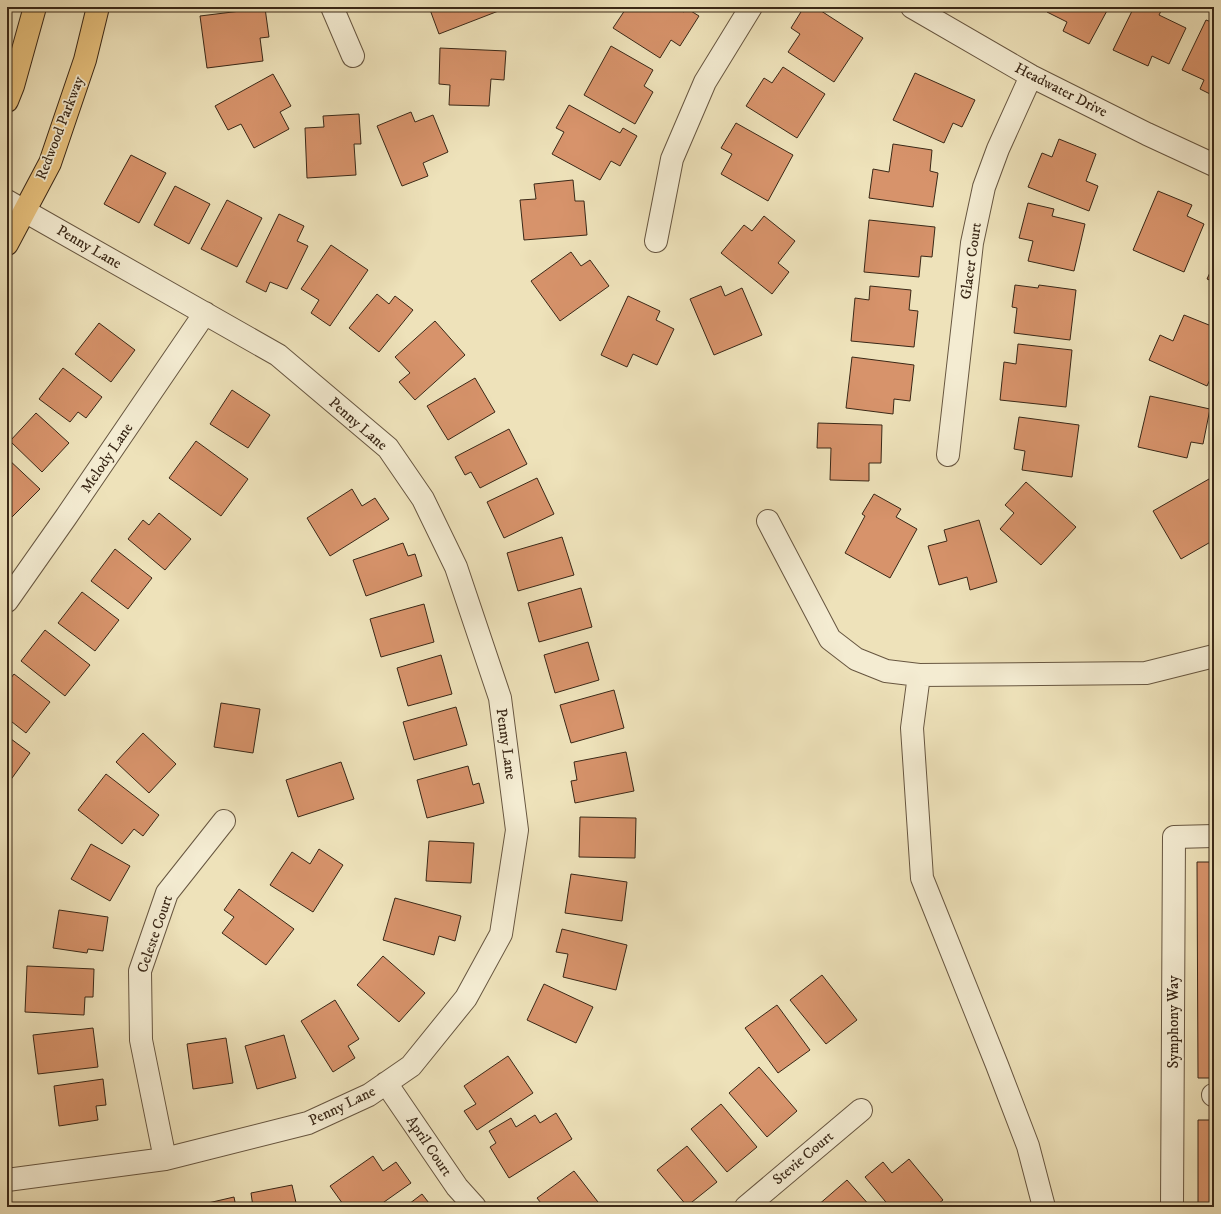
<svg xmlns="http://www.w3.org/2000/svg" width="1221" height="1214" viewBox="0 0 1221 1214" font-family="'IM FELL DW Pica',serif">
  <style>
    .building { fill: #d7936b; stroke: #3a2817 }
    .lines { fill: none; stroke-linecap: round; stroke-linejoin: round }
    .minor-casing { stroke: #675640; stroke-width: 24 }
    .major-casing { stroke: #3a2817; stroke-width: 24 }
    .minor { stroke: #f4ecd2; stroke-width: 22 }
    .major { stroke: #e7c17d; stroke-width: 22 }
    .labels { text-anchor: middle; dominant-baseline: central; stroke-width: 3.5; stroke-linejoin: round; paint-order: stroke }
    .street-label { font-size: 15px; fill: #3a2817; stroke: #f4ecd2 }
  </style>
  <rect width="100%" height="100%" fill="#eee2ba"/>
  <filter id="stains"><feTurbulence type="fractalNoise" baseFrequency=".005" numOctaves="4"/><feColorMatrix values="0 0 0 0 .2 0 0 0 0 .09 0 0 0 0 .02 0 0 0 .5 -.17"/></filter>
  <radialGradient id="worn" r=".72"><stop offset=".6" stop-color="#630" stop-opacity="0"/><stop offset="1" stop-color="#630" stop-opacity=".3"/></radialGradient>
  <path class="building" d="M429,7H500L501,10L439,34Z
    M627,7H676L684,12L686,8L699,16L680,46L671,40L660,58L613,28Z
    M804,7H815L863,38L834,82L788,52L800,34L791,28Z
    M1050,7H1109L1089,44L1063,31L1067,22L1047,12Z
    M1134,7H1163L1159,15L1186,28L1169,64L1152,56L1148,66L1113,50Z
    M265,8L269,37L260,38L263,61L207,68L200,16Z
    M1206,20L1214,23V96L1200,89L1204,80L1182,70Z
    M611,46L653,70L644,86L653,92L635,124L584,95Z
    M440,48L506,51L504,80L491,79L489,106L449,105L450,85L439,84Z
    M783,67L825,94L797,138L746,106L764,78L772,83Z
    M915,73L975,100L962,127L953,123L944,143L893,120Z
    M273,74L291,106L280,112L289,129L254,148L241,124L228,130L215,106Z
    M569,105L620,133L623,128L637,136L620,166L611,161L600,180L552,154L564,132L556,128Z
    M411,112L415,122L433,115L448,152L423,163L428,176L402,186L377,126Z
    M359,114L361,144H354L356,175L307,178L305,128L324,127L323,116Z
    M736,123L793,155L768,201L721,174L732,154L721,148Z
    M1059,139L1096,154L1086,181L1098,186L1089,211L1028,187L1042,153L1052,157Z
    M893,144L932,150L930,171L938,173L933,207L869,198L873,169L889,172Z
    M131,155L166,173L139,223L104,204Z
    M573,180L575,201H584L587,235L524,240L520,200L536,199L534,184Z
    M175,186L210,204L189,244L154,225Z
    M1158,191L1192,205L1187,216L1204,224L1184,272L1133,250Z
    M227,200L262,218L237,267L201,249Z
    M1028,203L1054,209L1052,216L1085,224L1074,271L1028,261L1033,241L1019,238Z
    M279,214L304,226L297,241L308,246L287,289L270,282L266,292L246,282Z
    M764,216L795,241L778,263L789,272L772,294L721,253L744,225L752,231Z
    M869,220L935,227L932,257L921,256L919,277L864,272Z
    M331,245L368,270L330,326L311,313L319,300L301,289Z
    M571,252L581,266L590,260L609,286L560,321L531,281Z
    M1214,264V282L1207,279Z
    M1015,285L1038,288L1039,285L1076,290L1070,340L1014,333L1017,308L1012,307Z
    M721,286L725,296L742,288L762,335L714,355L690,299Z
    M870,286L911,290L909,310L918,311L914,347L851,341L855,298L869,300Z
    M377,294L389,304L395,296L413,310L379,352L349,328Z
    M628,296L660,311L656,320L674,329L657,365L633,354L627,367L601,355Z
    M1184,315L1214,327V344L1212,349L1214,350V371L1207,386L1149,360L1160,335L1173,341Z
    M435,321L465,355L415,400L399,382L410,373L395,357Z
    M99,323L135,350L111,382L75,354Z
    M1018,344L1072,350L1066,407L1000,400L1004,362L1016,364Z
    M852,357L914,365L910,401L894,399L893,414L846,408Z
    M63,368L102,397L86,418L78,412L70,422L39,399Z
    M475,378L495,412L448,440L427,406Z
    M232,390L270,415L248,448L210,424Z
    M1150,396L1210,409L1203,444L1191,442L1187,458L1138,447Z
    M36,413L69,443L42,472L10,441Z
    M1019,417L1079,425L1072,477L1022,470L1025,451L1014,449Z
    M818,423L882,425L881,463H869V481L830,480L831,448H817Z
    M509,429L527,464L480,488L471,472L465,475L455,457Z
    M196,441L248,479L221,516L169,478Z
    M7,458L40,489L12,517L7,512Z
    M537,478L554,514L504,538L487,502Z
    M1209,479L1214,488V540L1181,559L1153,511Z
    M1026,482L1076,527L1041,565L1000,529L1014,513L1005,505Z
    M352,489L362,506L375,498L389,519L330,556L307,518Z
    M874,494L901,509L896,517L917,529L890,578L845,553L865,516L862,514Z
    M159,513L191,539L165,570L128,539L143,520L149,525Z
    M979,520L997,582L970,590L967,577L939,585L928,546L947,541L944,530Z
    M562,537L574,575L518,591L507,553Z
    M403,543L408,556L415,554L422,576L366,596L353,560Z
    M115,549L152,578L128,609L91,581Z
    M581,588L592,627L539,642L528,603Z
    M82,592L119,620L95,651L58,623Z
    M424,604L434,642L381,657L370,619Z
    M45,630L90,665L65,696L21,661Z
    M588,642L599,680L555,693L544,655Z
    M441,655L452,694L408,706L397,668Z
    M14,674L50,702L26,733L7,718V683Z
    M614,690L624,728L571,743L560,705Z
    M221,703L260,709L253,753L214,747Z
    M456,707L467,745L414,760L403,722Z
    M143,733L176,764L149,793L116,762Z
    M7,736L30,753L7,785Z
    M626,752L634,791L575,803L571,781L577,780L574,762Z
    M341,762L354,799L298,817L286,780Z
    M468,766L473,785L479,783L484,803L427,818L417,780Z
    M106,774L159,815L143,836L134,829L122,844L78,810Z
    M580,817L636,818L635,858L579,857Z
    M429,841L474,843L471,883L426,881Z
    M91,844L130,866L110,901L71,879Z
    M319,849L343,865L313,912L270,885L292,852L310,864Z
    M1197,862H1214V1078H1198Z
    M571,874L627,882L622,921L565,913Z
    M239,889L294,929L266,965L222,933L234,917L224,910Z
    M395,898L461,916L455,941L439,936L434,955L383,940Z
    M59,910L108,917L103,951L88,949L87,953L53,948Z
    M562,929L627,945L616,990L563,977L568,954L556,952Z
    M383,956L425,993L399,1022L357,985Z
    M27,966L94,969L93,997H85L84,1015L25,1012Z
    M822,975L857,1020L826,1044L790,1000Z
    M544,984L593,1007L576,1043L527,1020Z
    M335,1000L359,1039L348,1046L355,1058L333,1072L301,1021Z
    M777,1005L810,1050L778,1073L745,1028Z
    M93,1028L98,1067L38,1074L33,1035Z
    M284,1035L296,1078L257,1089L245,1046Z
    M226,1038L233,1083L193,1089L187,1044Z
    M508,1056L533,1093L477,1130L464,1111L476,1104L464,1086Z
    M759,1067L797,1111L767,1137L729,1093Z
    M103,1079L106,1105L96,1106L98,1120L59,1126L54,1086Z
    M721,1104L757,1147L727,1172L691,1129Z
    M556,1113L572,1139L509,1178L490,1147L496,1143L489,1131L511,1118L516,1127L535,1115L540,1123Z
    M1198,1120H1214V1207H1198Z
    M687,1146L717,1182L687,1206L657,1170Z
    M373,1156L383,1171L396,1162L411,1183L377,1207H345L330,1186Z
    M909,1159L943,1200L934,1207H890L865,1177L883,1162L892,1173Z
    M574,1171L598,1202L591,1207H544L537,1198Z
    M847,1180L871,1207H818L817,1206Z
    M292,1185L297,1207H253L251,1193Z
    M422,1194L432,1207H405Z
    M234,1197L236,1207H195V1206Z"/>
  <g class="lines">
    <g class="minor-casing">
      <path id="minor" d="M332,7L353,56
        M912,7L1031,76L1147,134L1214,165
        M7,201L278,355L388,448L423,499L456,567L500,698L517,830L501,934L466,998L411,1066L369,1095L308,1123L165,1159L7,1180
        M656,241L672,159L705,82L751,7
        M948,455L972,243L984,187L998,149L1031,76
        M768,521L830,639L856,659L886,671L919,675L1146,673L1214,656
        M7,601L66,517L205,313
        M919,675L912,728L922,878L997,1065L1028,1146L1044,1207
        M386,1083L457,1187L475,1207
        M1213,1095H1214
        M165,1159L141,1040L140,971L167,893L224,821
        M746,1207L861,1110
        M1172,1207L1174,837L1214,836"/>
    </g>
    <g class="major-casing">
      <path id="major" d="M7,101L13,86L35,7
        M7,244L50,163L85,60L98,7"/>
    </g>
    <use href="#minor" class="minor"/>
    <use href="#major" class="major"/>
  </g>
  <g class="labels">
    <g class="street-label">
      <text transform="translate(1061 90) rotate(27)">Headwater Drive</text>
      <text transform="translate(60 128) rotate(-69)">Redwood Parkway</text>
      <text transform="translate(89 247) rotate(30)">Penny Lane</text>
      <text transform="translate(971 261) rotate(-82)">Glacer Court</text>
      <text transform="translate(358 424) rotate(41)">Penny Lane</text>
      <text transform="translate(107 458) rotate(-56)">Melody Lane</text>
      <text transform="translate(506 744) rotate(82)">Penny Lane</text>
      <text transform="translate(155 934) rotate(-71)">Celeste Court</text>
      <text transform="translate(1173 1022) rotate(-90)">Symphony Way</text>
      <text transform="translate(342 1106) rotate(-26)">Penny Lane</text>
      <text transform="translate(429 1146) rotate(56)">April Court</text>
      <text transform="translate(803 1158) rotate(-40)">Stevie Court</text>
    </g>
  </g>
  <rect width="1221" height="1214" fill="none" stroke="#eee2ba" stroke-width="24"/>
  <rect x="8" y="8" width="1205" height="1198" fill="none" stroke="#3a2817" stroke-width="2"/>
  <rect x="12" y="12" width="1197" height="1190" fill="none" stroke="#3a2817"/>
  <rect width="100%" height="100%" filter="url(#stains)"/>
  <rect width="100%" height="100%" fill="url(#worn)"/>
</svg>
